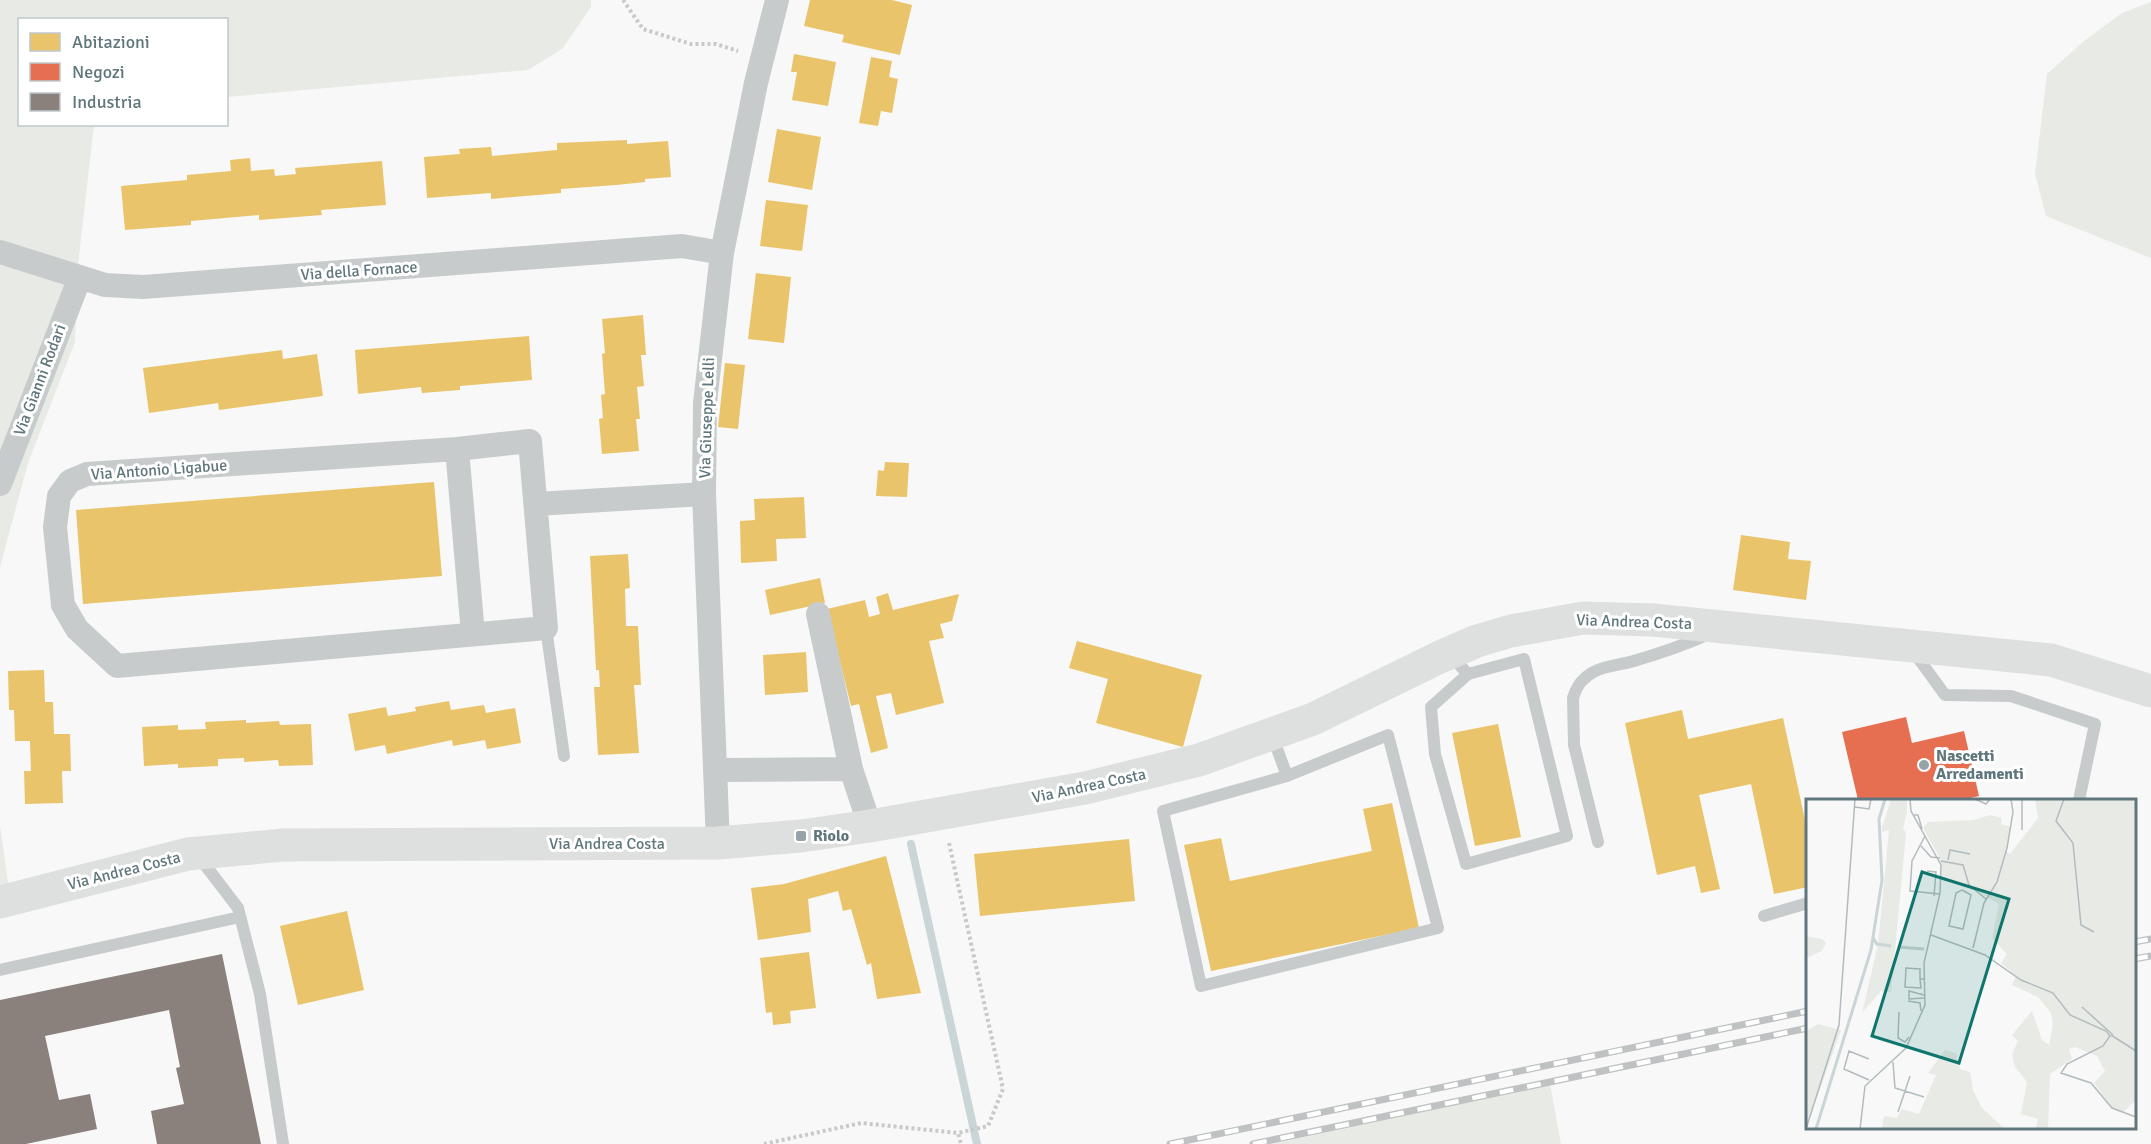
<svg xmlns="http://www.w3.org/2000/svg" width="2151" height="1144" viewBox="0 0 2151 1144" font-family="Signika,sans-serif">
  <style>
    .green { fill: #e8eae5 }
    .homes { fill: #e9c46a }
    .shops { fill: #e76f51 }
    .industry { fill: #8a817c }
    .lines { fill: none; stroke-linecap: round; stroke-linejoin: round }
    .stream { stroke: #c9d5d6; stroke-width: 8 }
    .path { stroke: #c8c9ca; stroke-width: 4; stroke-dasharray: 3 3; stroke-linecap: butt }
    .lane { stroke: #c8cbcc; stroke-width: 12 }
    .street { stroke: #c8cbcc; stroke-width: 24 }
    .secondary { stroke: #dedfdf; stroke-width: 33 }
    .rail-casing { stroke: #bfc2c2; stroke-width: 7 }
    .rail { stroke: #fff; stroke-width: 4.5; stroke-dasharray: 14; stroke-linecap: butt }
    .poi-dot { fill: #95a4a7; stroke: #fff; stroke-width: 2 }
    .labels { text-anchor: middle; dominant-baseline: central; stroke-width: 6; stroke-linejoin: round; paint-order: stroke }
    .street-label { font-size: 16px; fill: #5f767c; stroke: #fff }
    .poi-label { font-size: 16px; font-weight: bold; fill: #5f767c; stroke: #fff; text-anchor: start }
    .inset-river { fill: none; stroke: #c9d5d6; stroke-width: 3 }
    .inset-road { fill: none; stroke: #b2bcbf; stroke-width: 1.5 }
    .view { fill: #0f766e; fill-opacity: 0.15; stroke: #0f766e; stroke-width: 3 }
    .inset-edge { fill: none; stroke: #5f767c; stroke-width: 3 }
  </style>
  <rect width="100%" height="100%" fill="#f8f8f8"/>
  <path class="green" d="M0,0H591V7L562,49L528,70L227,97L226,20H20V124L94,125L79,256L75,342L28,463L0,567Z
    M2151,2V258L2046,216L2035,174L2047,74L2084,41L2122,13Z
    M0,826L9,889L0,892Z
    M1550,1084L1561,1144H1273Z"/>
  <path class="homes" d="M810,0H892L912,5L900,55L842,42L844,35L804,26Z
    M794,54L836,62L828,106L792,100L797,72H791Z
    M871,57L892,61L889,77L898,79L892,113L881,111L878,126L859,123Z
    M777,129L821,137L812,190L768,182Z
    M627,140V144L668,141L671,177L645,179V182L616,185L561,189V193L491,199V193L427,198L424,157L460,154L459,149L491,147L492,156L557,150V143Z
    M250,158L251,171L274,169L275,176L296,174L295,168L382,161L386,205L321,210L322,215L259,220V215L191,221V225L125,230L121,186L187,180V175L231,171L230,160Z
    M766,200L808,205L802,251L760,246Z
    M756,273L791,277L784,343L748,339Z
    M643,315L646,355H641L644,386L637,387L640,419H636L639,451L602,454L599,419L603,418L601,395L605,394L602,354L605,353L602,319Z
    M529,336L532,380L460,386V390L422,393L421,387L358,394L355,350Z
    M282,350L283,359L317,354L323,396L219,410L218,403L149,413L143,368Z
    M725,363L745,365L738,429L718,427Z
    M885,462L909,463L907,497L876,496L878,470L884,471Z
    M434,482L442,576L83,604L76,510Z
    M804,497L806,538L776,539L777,561L741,563L740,521L755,520L754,499Z
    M1741,535L1790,542L1788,559L1811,561L1806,600L1733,590Z
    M628,554L630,588L625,589L626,626H638L641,685H634L639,753L598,755L594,687H600L599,670H596L590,556Z
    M820,578L825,603L770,615L765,590Z
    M888,593L893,610L959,594L952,621L940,624L944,638L929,641L944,703L896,715L891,693L876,696L888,748L871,753L859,704L851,706L827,609L865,600L869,617L880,614L876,597Z
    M1077,641L1202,675L1183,747L1096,723L1108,679L1069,668Z
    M806,652L808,692L765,695L763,655Z
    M44,670L45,702H53L54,734H70L71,771H62L63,803L25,804L24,771H31L30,741H15L14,710H9L8,671Z
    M449,701L451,710L484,705L486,713L515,708L521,743L487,749L485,740L453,746L452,740L387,754L385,745L355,751L348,714L386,707L388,716L416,711L415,707Z
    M1682,710L1688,739L1783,718L1808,834V887L1774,894L1751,784L1699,795L1720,889L1701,893L1695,866L1657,875L1625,723Z
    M246,720V723L279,721L280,725L311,724L313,765L279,766L278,760L244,762V758L218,759V766L178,768V764L144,766L142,727L178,725V730L206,729L205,722Z
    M1498,724L1521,837L1475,846L1452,733Z
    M1392,803L1419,928L1211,971L1184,845L1221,838L1230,881L1372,851L1363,809Z
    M1129,839L1135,901L980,916L974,854Z
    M886,856L921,993L877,999L871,963L867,965L851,909L843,911L838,891L808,899L811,932L758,940L751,888L784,884Z
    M347,911L364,990L298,1005L280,926Z
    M809,952L816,1008L790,1011L791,1023L773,1025L772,1012L766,1013L760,958Z"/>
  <path class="shops" d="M1906,717L1912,743L1964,731L1979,796L1966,799V800H1858L1842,732Z"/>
  <path class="industry" d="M222,954L261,1144H157L151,1111L184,1104L176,1068L180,1067L169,1010L45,1036L59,1100L90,1094L97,1129L26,1144H0V1000Z"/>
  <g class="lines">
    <path class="stream" d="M911,844L977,1144"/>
    <path class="path" d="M623,0L643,29L691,44H716L738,51
      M949,843L1003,1089L988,1126L958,1133
      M764,1144L861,1123L958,1133L961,1144"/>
    <path class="lane" d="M546,628L564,756
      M1913,651L1945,695L2011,696L2095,724L2079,800
      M1449,654L1468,674L1524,659L1567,836L1466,864L1435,754L1431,707L1468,674
      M1272,735L1287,776L1388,735L1438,928L1201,986L1163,811L1287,776
      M1598,842L1574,745L1573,698C1575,691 1579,683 1585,678C1599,665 1620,666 1637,660C1661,653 1684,645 1707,635
      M199,857L238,908L260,994L283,1144
      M1764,916L1808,903
      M0,970L240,917"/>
    <path class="street" d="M0,252L105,285L143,287L682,246L722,253
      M530,441L546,628L117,666L77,629L63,605L55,527L59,496L70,481L87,474L457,449Z
      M457,449L473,634
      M0,484L80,277
      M536,504L704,494
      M818,614L851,769L870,826
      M715,770L851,769
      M718,843L704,494L705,403L722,253L756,83L777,0"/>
    <path class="secondary" d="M0,902L188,854L283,845L718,843L801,836L870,826L1085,788L1199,760L1313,719L1440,657L1477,641L1511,631L1583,618L1653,620L2051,660L2151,691"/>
    <g class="rail-casing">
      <path id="rail" d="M2134,942L2151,939
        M2134,959L2151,956
        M1170,1144L1808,1011
        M1253,1144L1808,1028"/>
    </g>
    <use href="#rail" class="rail"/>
  </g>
  <g class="poi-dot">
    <circle cx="1924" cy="765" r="6"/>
    <rect x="795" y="830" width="12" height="12" rx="3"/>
  </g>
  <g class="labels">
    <g class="street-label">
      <text transform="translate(359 271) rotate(-4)">Via della Fornace</text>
      <text transform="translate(40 380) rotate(-69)">Via Gianni Rodari</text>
      <text transform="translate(707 418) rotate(-88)">Via Giuseppe Lelli</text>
      <text transform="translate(159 470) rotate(-4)">Via Antonio Ligabue</text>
      <text transform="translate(1634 622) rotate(2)">Via Andrea Costa</text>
      <text transform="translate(1089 786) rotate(-12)">Via Andrea Costa</text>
      <text x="607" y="844">Via Andrea Costa</text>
      <text transform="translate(124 871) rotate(-14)">Via Andrea Costa</text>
    </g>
    <g class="poi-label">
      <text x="1936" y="756">Nascetti<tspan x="1936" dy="18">Arredamenti</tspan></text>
      <text x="813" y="836">Riolo</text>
    </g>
  </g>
  <g transform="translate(1806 799)">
    <rect width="330" height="330" fill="#f8f8f8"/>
    <path d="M85,0H101V13L97,29L100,34L85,193L75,192L56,214L72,146L83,31L76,33V29ZM229,0L330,1V301L317,313L306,309L288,284L299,272L291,257L269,248L263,250L266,260L244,275L242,330H230L232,320L215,315L221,283L209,268L206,255L212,242L206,236L226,212L236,241L243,246L247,226L245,214L232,198L206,186L210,177L195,164L201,155L186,139L193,105L155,83L135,80L134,59L117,29L122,23L168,21L184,16L196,19L195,25L205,28L200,52L204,55L232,19ZM0,137L16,140L20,144L16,152L0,159ZM12,225L35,231L0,330V232ZM139,251L150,254L154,270L164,273L167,291L176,309L199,330H76L78,317L91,319L96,310L113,315L130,276L122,274Z" fill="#e8eae5"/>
    <path class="inset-river" d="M67,139L71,145L85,147M92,148L118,150M10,330L65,151L76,81L73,20L79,0"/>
    <path class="inset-road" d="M169,0L180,5L184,0M258,0L250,22L267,44L275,126L288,133M49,8L63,10L65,0M107,16H112L116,30M216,31V0M119,37L106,62L104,92L134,95M115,47L125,58L134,59M142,61L144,51L164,55M135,62L157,66L163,86L180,100M121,72L130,73L128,97M156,91L165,96L157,130L143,127L150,94ZM125,136L179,156L215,181L247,194L264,216L300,232L304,237L297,247L261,265L255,274L285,284L306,309L330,318M167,149L178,104L191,83L201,49L207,13L205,0M114,180V170L100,169L99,188L115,189L114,180H118M118,196L103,192V200L118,199M102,202L114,204L115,212M276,208L307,236M93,213L92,239L99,243L103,238M305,236L330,252M63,260L43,252L38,270L63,281M87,263L89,289L118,298M92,313L104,277M0,330L33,226L49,0M54,330L59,287L100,249L119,206L118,164L134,94L135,66L105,12L104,0"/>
    <path class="view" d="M116,73L203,100L153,264L66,237Z"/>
    <rect width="330" height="330" class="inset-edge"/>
  </g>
  <rect x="18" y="18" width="210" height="108" fill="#ffffff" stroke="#bfc8cb" stroke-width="1.5"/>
  <rect x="30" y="33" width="30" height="18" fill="#e9c46a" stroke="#bfc8cb" stroke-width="1.5"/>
  <text x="72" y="48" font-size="18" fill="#5f767c">Abitazioni</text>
  <rect x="30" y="63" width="30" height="18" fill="#e76f51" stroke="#bfc8cb" stroke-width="1.5"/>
  <text x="72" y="78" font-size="18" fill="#5f767c">Negozi</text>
  <rect x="30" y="93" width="30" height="18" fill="#8a817c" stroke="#bfc8cb" stroke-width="1.5"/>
  <text x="72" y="108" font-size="18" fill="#5f767c">Industria</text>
</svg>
